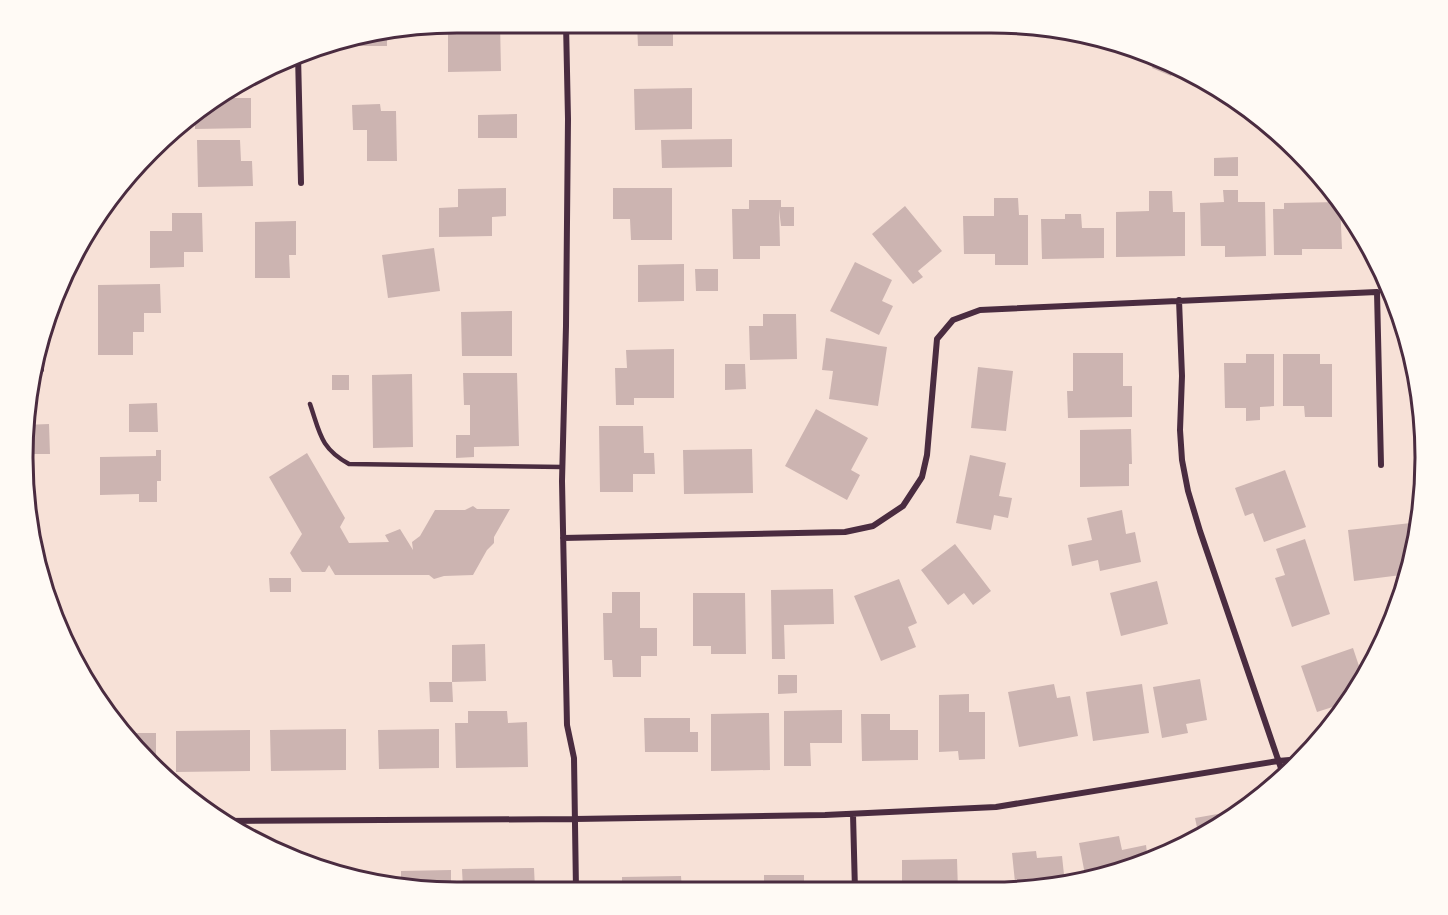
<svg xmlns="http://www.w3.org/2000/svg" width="1448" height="915" viewBox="0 0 1448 915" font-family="'Golos Text',sans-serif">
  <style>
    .building { fill: #ccb4b1 }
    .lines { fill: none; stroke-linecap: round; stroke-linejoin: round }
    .service { stroke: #4a2c40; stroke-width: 4.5 }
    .minor { stroke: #4a2c40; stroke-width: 6 }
    .rim { fill: none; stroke: #4a2c40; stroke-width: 3 }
  </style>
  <rect width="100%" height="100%" fill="#f7e1d7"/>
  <path class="building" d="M458,22L500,23L501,71L448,72V24Z
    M637,24H673V46H638Z
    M387,34V46H347V41Z
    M1157,56L1176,66L1171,76L1152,68Z
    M692,88V129L635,130L634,89Z
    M218,95V98H251V128L195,129V115Z
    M380,104L381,111H396L397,161H367V130H353L352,105Z
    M517,114V138H478V115Z
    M732,139V167L662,168L661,140Z
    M197,140H240L241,161H252L253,186L198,187Z
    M1238,157V176H1214V158Z
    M506,188V216L492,217V236L439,237V208L458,207V189Z
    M613,188H672V240H631L630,219H613Z
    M1223,190H1238V202H1265L1266,256L1225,257V246H1201L1200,203L1224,202Z
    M1149,191H1172L1173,212H1185V256L1116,257V212L1149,211Z
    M994,198H1018L1019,215H1028V265H995V254H964L963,216H994Z
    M749,200H781V207H794V226H781L779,209L780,246H760V259H733L732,209H749Z
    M1340,202L1342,249H1302V255H1274L1273,209H1284V203Z
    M905,206L942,251L918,271L923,277L913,284L872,234Z
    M172,213H202L203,252H184V267L150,268V231H172Z
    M1065,214H1081L1082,228H1104V258L1042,259L1041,219H1065Z
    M296,221V255H289L290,278H255V222Z
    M434,248L440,291L388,298L382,255Z
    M855,262L892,280L882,301L893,306L879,335L830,311Z
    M684,264V301L638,302V265Z
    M695,269H718V291H696Z
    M160,284L161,313H144V332H133V355H98V285Z
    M512,311V356H462L461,312Z
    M763,314H796L797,359L750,360L749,326H763Z
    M826,338L887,347L878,406L829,399L833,371L822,370Z
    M674,349V398H634V405H616L615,368H627L626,350Z
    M1073,353H1123V386H1132V417L1068,418L1067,391H1073Z
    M1246,354H1274V406L1260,407V420L1246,421V408H1225L1224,363H1246Z
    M1283,354H1320V364H1332V417H1305L1304,406H1283Z
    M725,364H745L746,389L725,390Z
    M978,367L1013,371L1006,431L971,428Z
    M463,373H517L519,446L474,447V457L456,458V435H470V405H464Z
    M412,374L413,447L373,448L372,375Z
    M332,375H349V390H332Z
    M157,403L158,432H129V404Z
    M816,409L868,438L851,470L860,475L847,500L785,466Z
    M49,424L50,454H26L24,425Z
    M599,426H643L644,453H654L655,474H633V492H600Z
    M1131,429L1132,464H1129V486L1080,487V430Z
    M752,449L753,493L684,494L683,450Z
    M156,450H161V481H157V502H139V494L100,495V457L156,456Z
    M307,453L345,518L340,527L349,543L389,542L385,535L400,529L413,550L412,542L420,536L435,510H465L473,506L477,509H510L494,537V543L487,550L473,575L444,576L434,579L429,575H335L329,565L325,572H302L290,553L302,534L269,477Z
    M970,455L1006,463L999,496L1012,498L1008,518L994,515L991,530L956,523Z
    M1285,470L1306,527L1264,542L1253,513L1245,516L1235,488Z
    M1122,510L1126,534L1135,532L1141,562L1100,571L1098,560L1072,566L1068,545L1092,540L1087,518Z
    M1411,523L1414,548L1409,574L1354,581L1348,530Z
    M1305,539L1330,614L1292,627L1275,578L1285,575L1276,549Z
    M955,544L991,591L973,605L964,593L948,605L921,570Z
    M269,578H291V592H270Z
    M899,579L917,623L908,627L916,647L881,661L854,596Z
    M1157,581L1168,624L1121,636L1110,593Z
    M833,589L834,624L784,625L785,659H772L771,590Z
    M612,592H640V628H657V656H641V677H613L612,660H604L603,613H612Z
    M693,593H745L746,654H711V646H693Z
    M485,644L486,681L452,682V645Z
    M1353,648L1363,678L1348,702L1317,712L1301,666Z
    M778,675H797V693L778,694Z
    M1200,679L1207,720L1186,724L1188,733L1162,738L1153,687Z
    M429,682H452L453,702H430Z
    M1054,684L1057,698L1070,696L1078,736L1019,747L1008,692Z
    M1142,684L1149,733L1093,741L1086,692Z
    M969,694V712H985V759L959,760L958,751L939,752V695Z
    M842,710V743H810L811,766H784V711Z
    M468,711H507L508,723L527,722L528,767L456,768L455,723H468Z
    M769,713L770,770L711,771V714Z
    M861,714H890V730H918V760L862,761Z
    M644,718H690V732H698V752H645Z
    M346,729V770L271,771L270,730Z
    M439,729V768L379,769L378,730Z
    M250,730V771L176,772V731Z
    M128,733H156V764Z
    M1240,810L1199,837L1195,818Z
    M1119,836L1122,850L1146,845L1148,861L1103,878L1086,880L1079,843Z
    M1036,851L1037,858L1062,856L1065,884L1016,892L1012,853Z
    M957,859L958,891H902V860Z
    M534,868L535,889H463L462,869Z
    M451,870V889H401L374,882V877H401V871Z
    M764,875H804V891L764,890Z
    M681,876L682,890H622V877Z"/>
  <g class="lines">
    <path class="service" d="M310,404C320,433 320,448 349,464L562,467"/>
    <path class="minor" d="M566,23L568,119L566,326L562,481L567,725L574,758L576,890
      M298,55L301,183
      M1179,300L1182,376L1180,430L1182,460L1188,491L1200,531L1284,777
      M34,377L41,370L42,336
      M563,538L845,532L873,526L903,506L922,477L927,455L937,339L953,320L980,310L1377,292L1381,465
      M853,814L855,891
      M224,821L575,819L825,815L996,807L1278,761L1301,759"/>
  </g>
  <path d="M0 0H1448V915H0ZM457 33H991A424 424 0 0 1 1415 457V458A424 424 0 0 1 991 882H457A424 424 0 0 1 33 458V457A424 424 0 0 1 457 33Z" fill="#fffaf5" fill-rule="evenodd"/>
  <path class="rim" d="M457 33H991A424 424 0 0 1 1415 457V458A424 424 0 0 1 991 882H457A424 424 0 0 1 33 458V457A424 424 0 0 1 457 33Z"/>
</svg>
